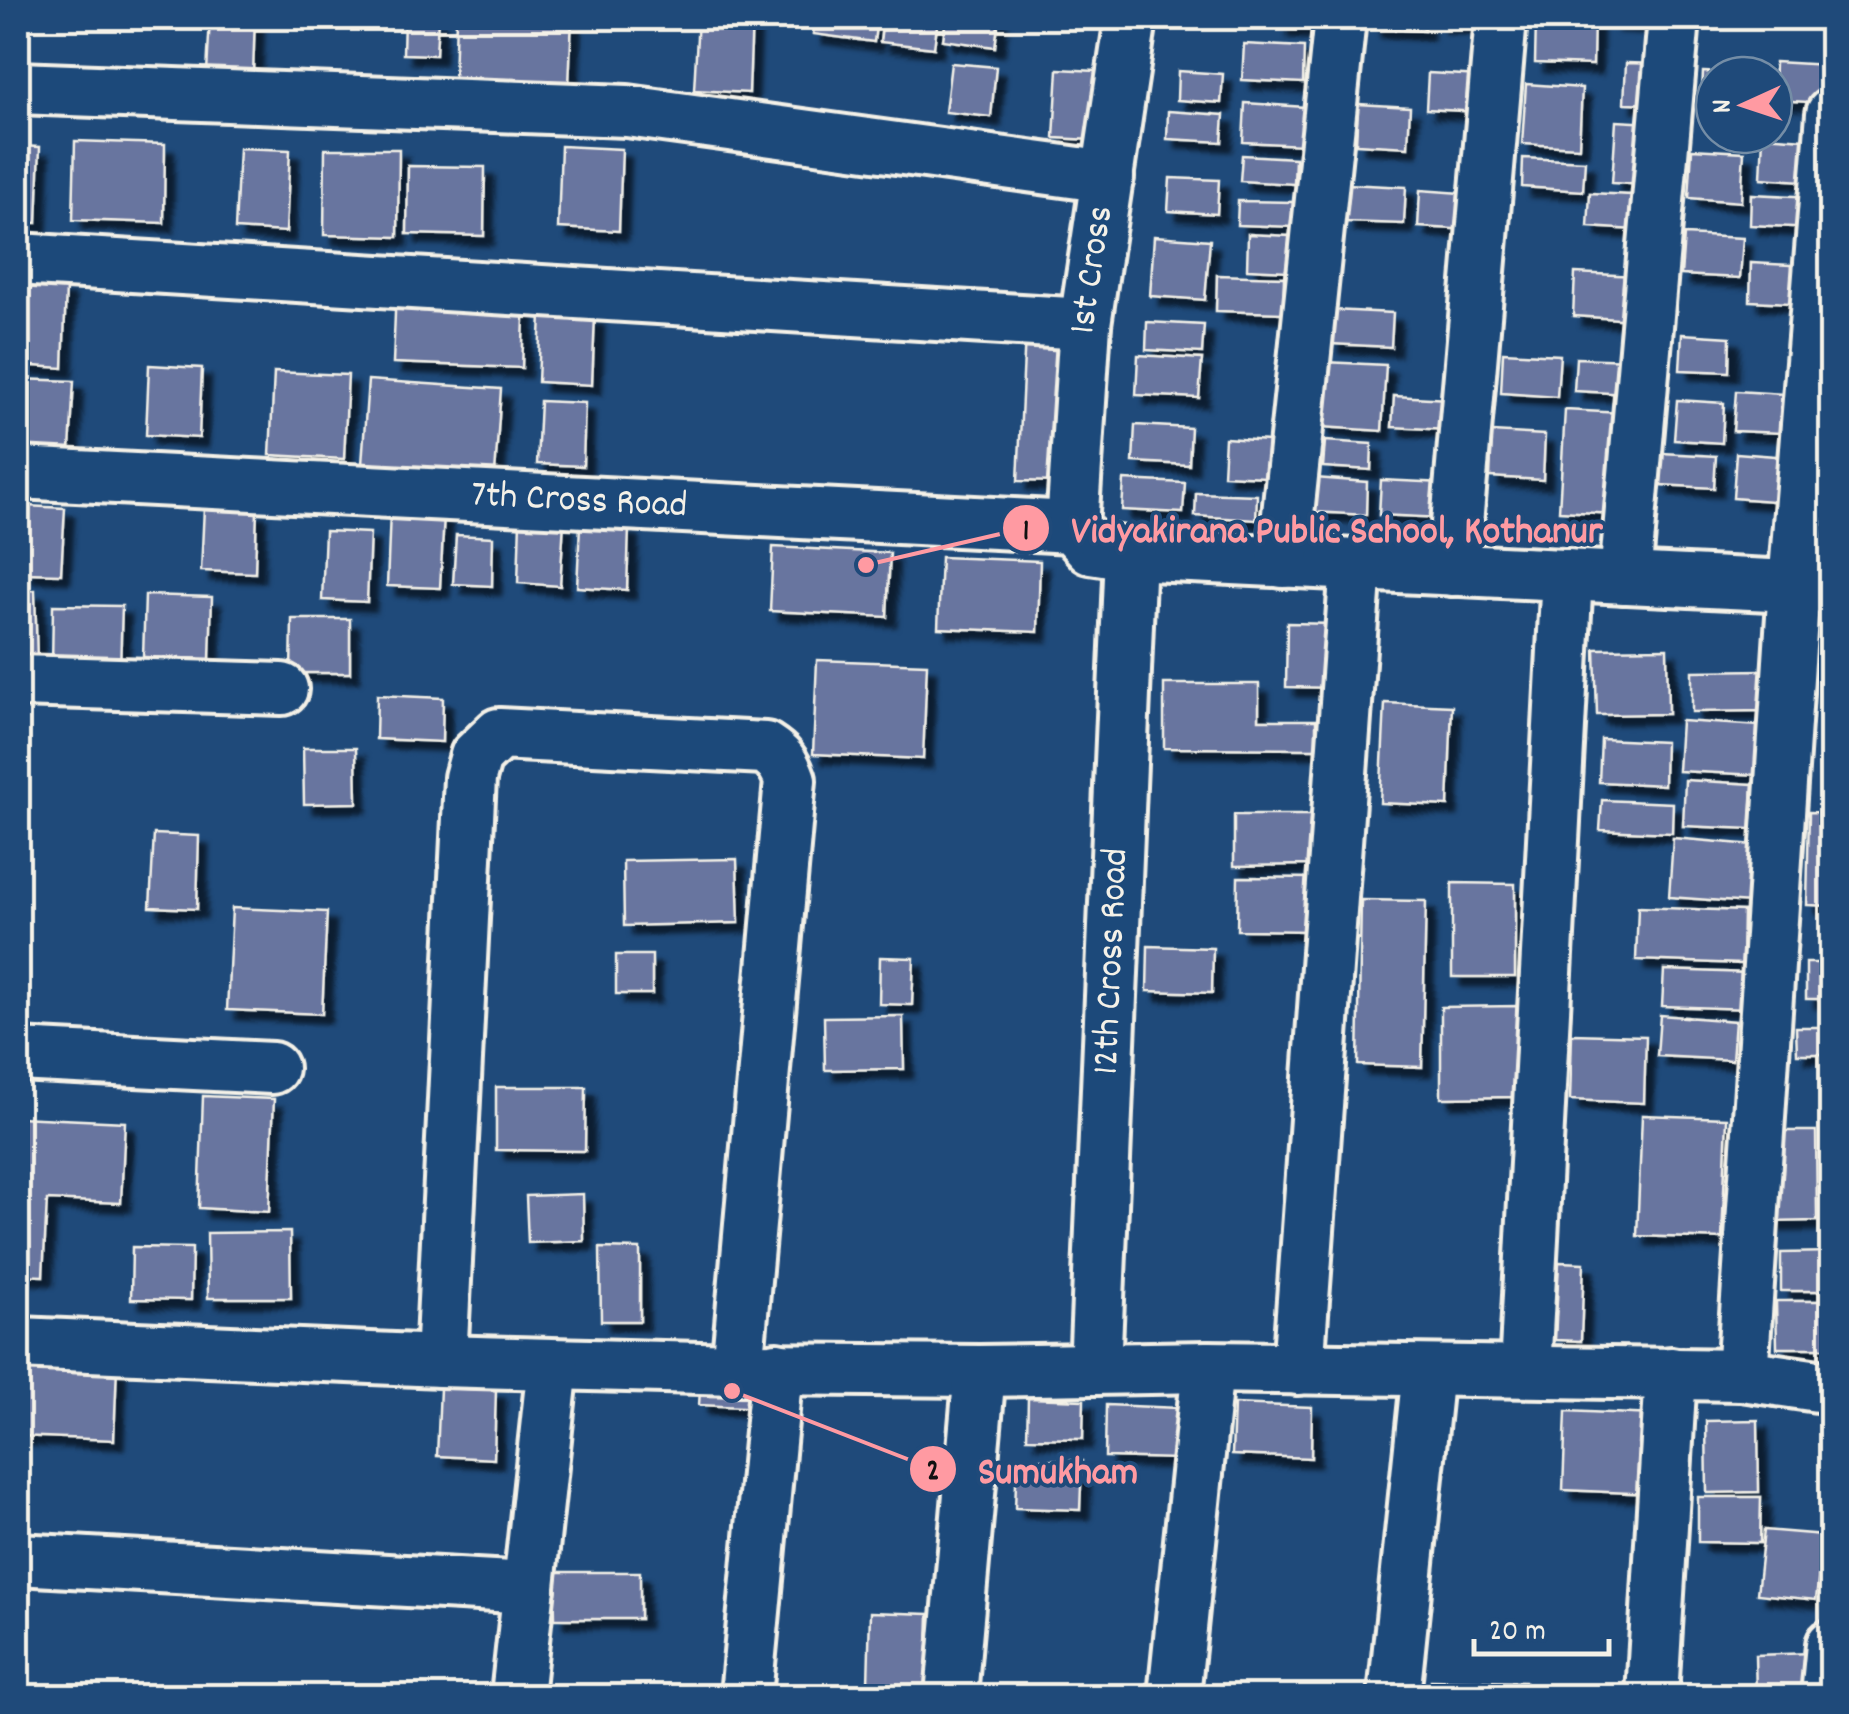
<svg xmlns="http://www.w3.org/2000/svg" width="1849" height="1714" viewBox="0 0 1849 1714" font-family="Dekko,sans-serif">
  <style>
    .building { fill: #68749f; stroke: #f4f1e8; stroke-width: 2.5; filter: url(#shadow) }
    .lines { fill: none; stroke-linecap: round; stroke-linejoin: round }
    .minor-casing { stroke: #f4f1e8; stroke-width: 58 }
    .minor { stroke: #1f4a7a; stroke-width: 50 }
    .labels { text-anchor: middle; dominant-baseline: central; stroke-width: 8; stroke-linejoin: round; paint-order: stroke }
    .street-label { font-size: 38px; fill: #f4f1e8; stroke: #1f4a7a }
    .leader { fill: none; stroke: #ff9aa2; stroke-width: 4 }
    .callout-dot { fill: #ff9aa2; stroke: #1f4a7a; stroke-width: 4 }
    .mark-label { font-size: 30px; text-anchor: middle; font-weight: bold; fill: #111 }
    .callout-label { font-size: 40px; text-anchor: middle; font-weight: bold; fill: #ff9aa2; stroke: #1f4a7a; stroke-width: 8; stroke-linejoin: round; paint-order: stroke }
  </style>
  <defs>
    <filter id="shadow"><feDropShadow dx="9" dy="9" stdDeviation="2.5" flood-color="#0009"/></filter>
  </defs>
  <rect width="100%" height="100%" fill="#1f4a7a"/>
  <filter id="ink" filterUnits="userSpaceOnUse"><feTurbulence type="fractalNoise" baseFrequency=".01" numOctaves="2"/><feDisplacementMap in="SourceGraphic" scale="20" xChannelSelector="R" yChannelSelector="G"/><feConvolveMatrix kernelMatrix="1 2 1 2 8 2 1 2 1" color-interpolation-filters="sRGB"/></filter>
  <g filter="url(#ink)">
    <path class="building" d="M210,18H255L253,74L207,72Z
      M404,18H438L436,55L403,54Z
      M456,18H572L569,85L454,80Z
      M698,18H752L749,93L694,90Z
      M816,18H877L874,42L813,34Z
      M883,18H938L934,48L880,42Z
      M946,18H999L995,47L943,40Z
      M1280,18H1314L1313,30L1279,28Z
      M1372,18H1424V31L1372,28Z
      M1437,18H1500L1499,27L1437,24Z
      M1536,18H1594L1593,65L1535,63Z
      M1610,18H1668L1667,26L1610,22Z
      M1244,44L1304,47L1303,83L1242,80Z
      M1775,62L1826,65L1825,103L1774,100Z
      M951,63L996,67L991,117L945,112Z
      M1626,63L1658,64L1656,104L1624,103Z
      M1058,69L1096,71L1092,140L1054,138Z
      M1178,71L1223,74L1221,103L1177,100Z
      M1703,72L1747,74V75H1714V114L1701,113Z
      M1428,73L1481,76L1480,112L1426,109Z
      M1526,84L1582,88L1579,147L1522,144Z
      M1245,103L1305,107L1303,145L1243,142Z
      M1358,104L1410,107L1408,147L1356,144Z
      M1168,111L1224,115L1222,142L1167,139Z
      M1616,121L1652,123L1648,185L1612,183Z
      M1763,136L1818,140L1815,182L1761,178Z
      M75,141L165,144L164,223L73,220Z
      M18,146L40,147L37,223L18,222Z
      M561,146L622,149L619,231L558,228Z
      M239,148L290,150L286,232L235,229Z
      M325,149H399L398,237L324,235Z
      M1692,149L1744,152L1741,202L1689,198Z
      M1242,155L1295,158L1294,184L1240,181Z
      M1523,158L1585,161L1583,191L1522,187Z
      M408,166L485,167L484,236L407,234Z
      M1170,178L1219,180L1217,214L1168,211Z
      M1347,184L1406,187L1404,224L1345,222Z
      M1420,190L1474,194L1472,230L1418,227Z
      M1590,193L1653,196L1651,231L1588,227Z
      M1751,194L1815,197L1814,228L1750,225Z
      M1238,201L1294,202V227L1237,225Z
      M1248,234L1290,236L1288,271L1247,269Z
      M1684,235L1743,238L1740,278L1681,275Z
      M1154,236L1210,240L1205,300L1150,296Z
      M1751,263L1811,266L1809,304L1750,301Z
      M1575,273L1636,276L1634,320L1573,316Z
      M1217,275L1284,277L1283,313L1216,311Z
      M18,285L66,287L63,368L18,365Z
      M396,288L525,293L522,368L393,363Z
      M1332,310L1393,313L1391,347L1330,344Z
      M541,314L595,317L592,385L538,382Z
      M1147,322L1204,325L1202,353L1146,350Z
      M1025,333L1065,335L1058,482L1018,481Z
      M1682,334L1730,337L1729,372L1680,370Z
      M1503,352L1560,355L1557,397L1501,393Z
      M1138,355L1202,359L1199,398L1136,395Z
      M1576,358L1630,360L1628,394L1574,391Z
      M1324,362L1386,365L1382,431L1321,427Z
      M149,365L202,368L199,438L146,435Z
      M274,372L348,375L344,459L270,455Z
      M18,379L74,381L70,450L18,448Z
      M368,380L501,389L495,474L362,464Z
      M1736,391L1783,394L1781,433L1733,431Z
      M1394,396L1448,399L1447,430L1392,427Z
      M1677,400L1724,403L1722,443L1674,440Z
      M540,401L585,403L583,466L537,464Z
      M1565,410L1622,413L1616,514L1559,511Z
      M1135,425L1191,428L1189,465L1133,462Z
      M1492,432L1545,435L1543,480L1490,477Z
      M1225,438L1268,441L1266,477L1223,475Z
      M1325,441L1372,444L1371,470L1323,467Z
      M1662,453L1716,456L1714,488L1660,485Z
      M1736,453L1788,457L1785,502L1733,498Z
      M1315,478L1367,482L1366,515L1313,512Z
      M1124,480L1185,483L1183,513L1122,510Z
      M1381,480L1444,483L1442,518L1379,515Z
      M1196,493L1257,495L1256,520L1195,516Z
      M26,506L65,508L61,574L24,573Z
      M204,507L257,510L255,573L201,571Z
      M390,511L444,515L440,588L387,586Z
      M520,520L564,522L560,586L518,583Z
      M580,525L629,528L627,590L577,587Z
      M325,531L370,533L367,602L322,600Z
      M456,535L493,537L492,586L453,584Z
      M773,547L890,553L887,617L770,611Z
      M941,557L1040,561L1038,632L938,628Z
      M35,590L37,660H18V591Z
      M145,595L212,597L210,659L143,657Z
      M53,605L122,606L120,670L52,668Z
      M292,619H350V673H291Z
      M1287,623L1338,624L1337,688L1286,687Z
      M1667,648L1668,714L1597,715L1595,649Z
      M817,660L927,664L923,759L813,754Z
      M1765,670L1766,711L1692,712V671Z
      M1164,684H1259V720H1316V749L1164,748Z
      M377,695L443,698L442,742L376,739Z
      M1385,703L1452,706L1448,806L1380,803Z
      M1681,721L1761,726L1758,775L1678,771Z
      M1601,739L1665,742L1664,785L1599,782Z
      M303,748H356L357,803L304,804Z
      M1685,780L1753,784L1751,829L1683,826Z
      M1602,800L1673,803L1672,833L1600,830Z
      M1809,812L1832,813V906L1807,905Z
      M1234,815H1311L1312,865L1234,866Z
      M154,834L199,836L197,909L150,907Z
      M1673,838L1754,845L1750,903L1669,897Z
      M737,859L739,923L624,926L623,861Z
      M1238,877L1311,878V931L1237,930Z
      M1452,883L1515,884V977H1452Z
      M1361,900L1426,901L1422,1067L1358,1065Z
      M1638,907L1743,911L1742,964L1636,960Z
      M232,908L327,912L322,1014L227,1010Z
      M1148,946L1213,948L1212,993L1147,991Z
      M616,955H652V994H616Z
      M880,957L914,958L912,1005L879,1004Z
      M1806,963H1832V999H1806Z
      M1664,970L1749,973L1748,1009L1662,1006Z
      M1520,1006V1097L1441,1098V1007Z
      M1660,1015L1735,1021L1732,1060L1657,1056Z
      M903,1016L904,1069L825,1070L824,1017Z
      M1796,1027H1832V1054H1797Z
      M1572,1034L1646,1036L1644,1103L1570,1100Z
      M496,1087H586L585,1151L496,1150Z
      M203,1096L274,1099L269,1212L199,1208Z
      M1642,1115L1727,1118L1722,1239L1637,1236Z
      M18,1117L125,1122L121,1203L47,1200L43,1276L18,1275Z
      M1770,1131H1816L1817,1221L1770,1222Z
      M583,1194L584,1241L528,1243L526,1196Z
      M290,1232L291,1298H208L207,1233Z
      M132,1247L192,1248L191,1300L131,1299Z
      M600,1248L640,1249V1321H601Z
      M1832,1252V1291H1781V1253Z
      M1559,1262L1584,1263L1581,1341L1555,1340Z
      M1776,1301H1832V1348H1777Z
      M18,1363L117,1367L114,1440L18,1436Z
      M701,1376L765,1377L764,1408L699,1405Z
      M440,1388L496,1390L494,1459L437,1456Z
      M1028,1398L1084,1400L1083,1439L1027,1438Z
      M1234,1404L1312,1407L1311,1458L1232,1455Z
      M1106,1405L1179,1408L1178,1459L1105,1457Z
      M1566,1411L1654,1415L1652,1494L1563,1490Z
      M1758,1420L1759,1492L1707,1493L1706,1421Z
      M1017,1458L1082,1461L1080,1510L1015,1508Z
      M1698,1497H1761L1760,1543L1698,1542Z
      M1764,1530L1823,1535L1816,1600L1757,1594Z
      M554,1572H640V1619H555Z
      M870,1612L929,1614L927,1686L868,1684Z
      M1811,1653L1812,1694L1756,1695L1755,1655Z
      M1431,1680L1525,1682V1696H1431Z
      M1615,1687V1696H1552V1688Z"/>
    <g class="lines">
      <g class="minor-casing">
        <g id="minor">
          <path d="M18,88L627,111L1108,177"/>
          <path d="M18,259L1085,324"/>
          <path id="s1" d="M18,473L1072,527L1091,548L1130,554L1832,588"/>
          <path id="s2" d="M1072,527L1085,324L1131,18"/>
          <path d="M1283,562L1340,18"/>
          <path d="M1453,570L1501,18"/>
          <path d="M1625,578L1674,18"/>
          <path d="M18,681L282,689"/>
          <path d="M18,1055L272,1068"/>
          <path d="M18,1343L441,1361L737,1369L980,1371L1208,1367L1742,1375L1832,1388"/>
          <path d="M441,1361L470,778L476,756L499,734L765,748C779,757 784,763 790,780L737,1369"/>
          <path id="s3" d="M1095,1369L1130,554"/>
          <path d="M1298,1369L1356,565"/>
          <path d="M1525,1371L1567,575"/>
          <path d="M1742,1375L1794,586L1832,114"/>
          <path d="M18,1559L529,1588"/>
          <path d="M517,1696L553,1365"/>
          <path d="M746,1696L777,1368"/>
          <path d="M951,1696L980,1371"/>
          <path d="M1174,1696L1208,1367"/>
          <path d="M1394,1696L1428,1371"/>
          <path d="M1652,1696L1671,1373"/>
          <path d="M1827,1696L1832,1645"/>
        </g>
      </g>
      <use href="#minor" class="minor"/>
    </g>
  </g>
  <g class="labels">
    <g class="street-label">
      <text stroke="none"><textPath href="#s2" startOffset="258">1st Cross</textPath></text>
      <text stroke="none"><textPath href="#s1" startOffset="562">7th Cross Road</textPath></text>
      <text stroke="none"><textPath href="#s3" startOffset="408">12th Cross Road</textPath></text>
    </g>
  </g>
  <path class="leader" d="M866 565L1026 528M732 1391L933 1469"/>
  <g class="callout-dot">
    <circle cx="866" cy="565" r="10"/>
    <circle cx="732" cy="1391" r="10"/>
    <circle cx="1026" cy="528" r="25"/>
    <circle cx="933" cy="1469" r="25"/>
  </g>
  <g class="mark-label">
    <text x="1026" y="539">1</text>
    <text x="933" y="1479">2</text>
  </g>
  <g class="callout-label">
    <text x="1337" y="542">Vidyakirana Public School, Kothanur</text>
    <text x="1058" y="1483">Sumukham</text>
  </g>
  <rect width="1849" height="1714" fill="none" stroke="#1f4a7a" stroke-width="60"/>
  <rect x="30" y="30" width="1789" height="1654" fill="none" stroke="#f4f1e8" stroke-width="4" filter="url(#ink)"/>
  <g transform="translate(1744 105) rotate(267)"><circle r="48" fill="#1f4a7a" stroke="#748da6" stroke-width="2.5"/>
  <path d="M0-8L18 38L0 25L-18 38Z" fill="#ff9aa2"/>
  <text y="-15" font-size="28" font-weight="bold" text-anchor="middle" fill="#f4f1e8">N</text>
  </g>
  <path d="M1474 1639v15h135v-15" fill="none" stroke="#f4f1e8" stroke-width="5"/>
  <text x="1489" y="1639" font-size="30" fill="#f4f1e8" stroke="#1f4a7a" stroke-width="8" paint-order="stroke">20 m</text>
</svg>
